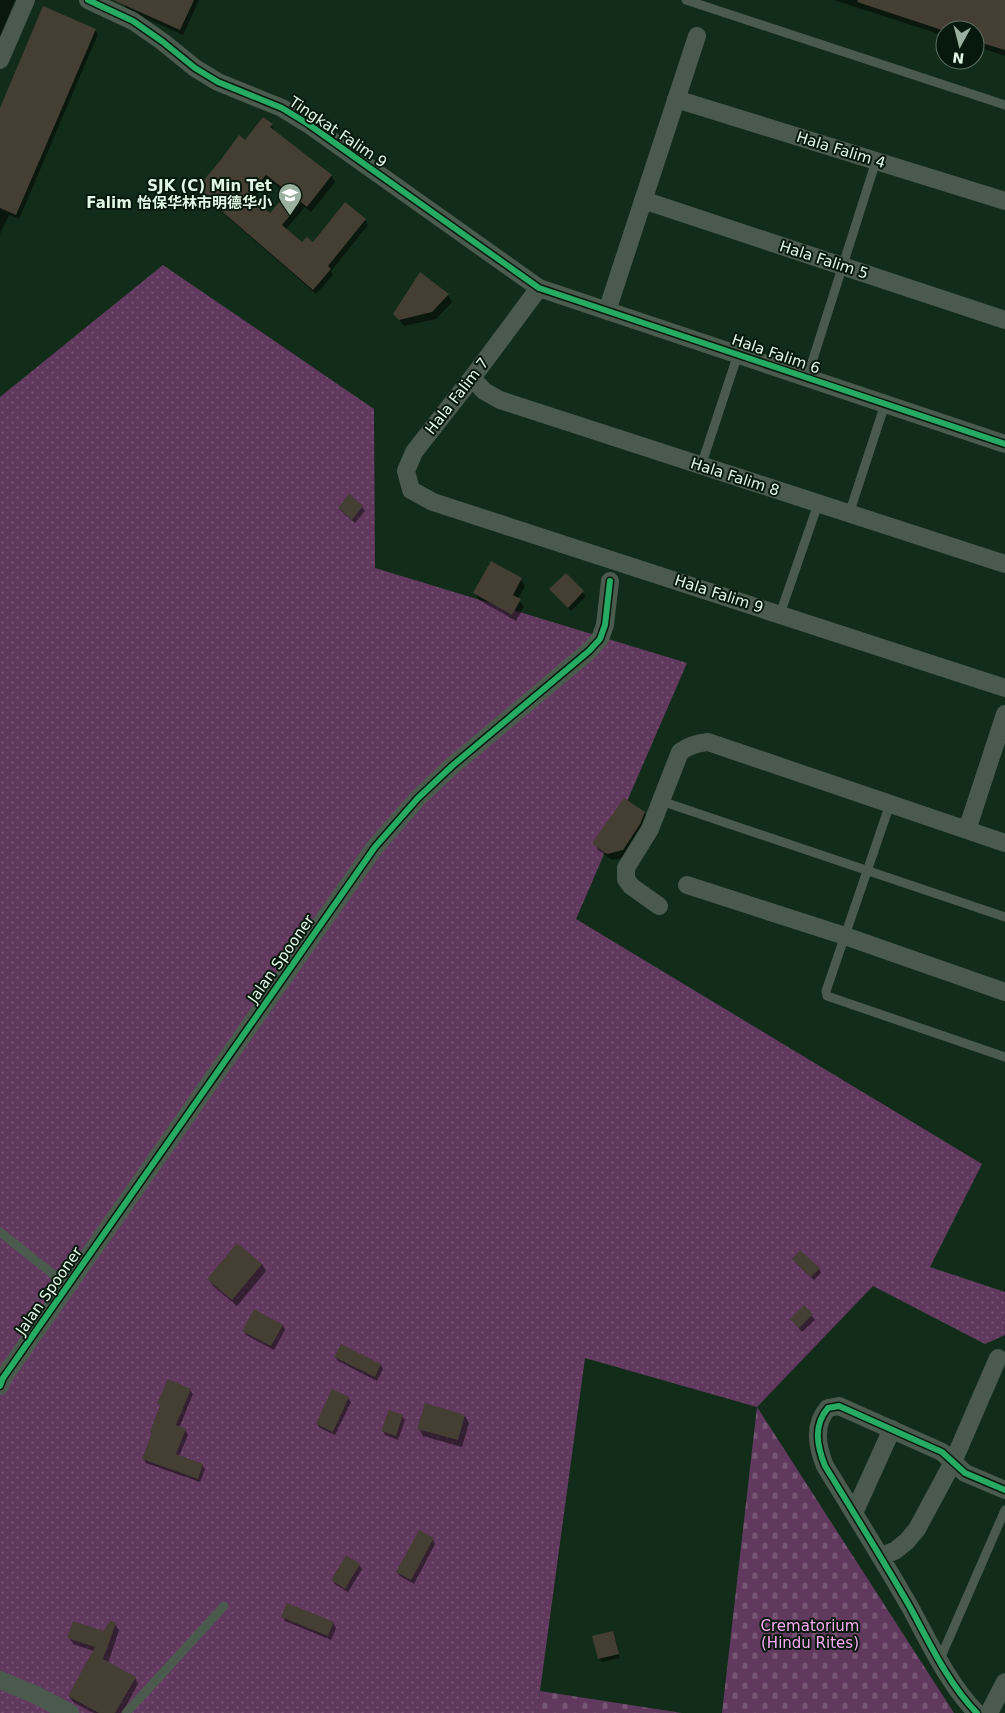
<svg xmlns="http://www.w3.org/2000/svg" width="1005" height="1713" viewBox="0 0 1005 1713" font-family="'DejaVu Sans','Noto Sans SC',sans-serif">
  <style>
    .grass { fill: url(#grass-dots) }
    .cemetery { fill: url(#cemetery-stones) }
    .shadow { fill: #0007; fill-rule: evenodd }
    .building { fill: #453e33; fill-rule: evenodd }
    .lines { fill: none; stroke-linecap: round; stroke-linejoin: round }
    .service { stroke: #4a5b4e; stroke-width: 9 }
    .minor { stroke: #4a5b4e; stroke-width: 18 }
    .cycleway-casing { stroke: #07190c; stroke-width: 9 }
    .cycleway { stroke: #26ab63; stroke-width: 6 }
    .labels { text-anchor: middle; dominant-baseline: central; stroke-width: 4; stroke-linejoin: round; paint-order: stroke }
    .street-label { font-size: 15px; fill: #e1f8e5; stroke: #07190c }
    .poi-label { font-size: 15px; font-weight: bold; fill: #e1f8e5; stroke: #07190c; text-anchor: end }
    .park-label { font-size: 15px; fill: #fcaaf4; stroke: #07190c }
  </style>
  <defs>
    <pattern id="grass-dots" width="8" height="8" patternUnits="userSpaceOnUse" patternTransform="scale(1.25)"><rect width="8" height="8" fill="#61395e"/><path d="M2 2h.1M6 6h.1" fill="none" stroke="#775675" stroke-width="1.8" stroke-linecap="round"/></pattern>
    <pattern id="cemetery-stones" width="16" height="16" patternUnits="userSpaceOnUse" patternTransform="scale(1.25)"><rect width="16" height="16" fill="#61395e"/><path d="M2 7V4a2 2 0 0 1 4 0v3zM10 15v-3a2 2 0 0 1 4 0v3z" fill="#775675"/></pattern>
  </defs>
  <rect width="100%" height="100%" fill="#122c1a"/>
  <path class="grass" d="M163,265L374,409L375,568L687,663L576,919L982,1164L930,1267L1005,1292V1335L985,1344L873,1286L757,1407L585,1358L537,1713H0V397Z"/>
  <path class="cemetery" d="M757,1407L954,1713H722Z
    M540,1691L682,1713H537Z"/>
  <path class="shadow" d="M0,0H15L0,36Z
    M125,0H199L183,35L127,10L124,4Z
    M834,0H1005V56L975,46V30H945V36Z
    M95,30L98,34L19,219L9,215L0,234V111Z
    M272,125L274,132L332,176L335,182L311,212L305,207L286,229L302,244L313,243L365,220L368,225L331,271L333,275L316,294L201,194L198,189L246,142ZM269,180L288,194L270,215L252,199Z
    M448,295L452,302L436,319L404,326L395,314Z
    M349,496L362,507L365,511L355,523L342,512L339,508Z
    M566,575L586,596L571,611L551,590Z
    M521,579L525,586L518,599L524,607L516,621L479,600L475,593Z
    M644,812L649,820L627,856L612,860L598,850L594,843Z
    M793,1259L819,1268L821,1273L814,1280L796,1263Z
    M262,1264L266,1271L237,1306L213,1286L209,1279Z
    M804,1307L815,1320L802,1332L791,1319Z
    M283,1325L285,1330L274,1350L246,1335L244,1331Z
    M335,1357L381,1365L383,1369L377,1381L338,1361Z
    M190,1390L193,1394L179,1428L185,1430L188,1435L179,1456L202,1465L205,1469L200,1482L146,1463L143,1458L152,1434L151,1432L161,1407L159,1404Z
    M348,1398L351,1402L335,1435L320,1428L317,1424Z
    M402,1416L405,1420L398,1440L385,1435L383,1431Z
    M465,1416L469,1423L462,1447L423,1436L419,1429Z
    M433,1539L435,1544L414,1584L400,1576L397,1572Z
    M359,1565L362,1569L348,1592L335,1584L332,1580Z
    M283,1617L333,1623L336,1628L331,1640L285,1621Z
    M115,1624L119,1630L108,1663L135,1678L138,1684L122,1713H93L73,1702L69,1696L94,1651L73,1644L69,1637L104,1633Z
    M613,1632L620,1658L601,1662L599,1658Z"/>
  <path class="building" d="M113,0H194L180,30Z
    M858,0H1005V50L975,41V30H942L857,2Z
    M43,6L96,29L16,215L0,208V108Z
    M263,117L273,124L270,127L332,175L307,207L301,202L282,225L302,242L307,237L313,242L345,202L366,219L328,266L331,269L313,290L196,189L220,161L239,135L245,140ZM266,175L288,192L270,213L249,195Z
    M420,272L449,294L432,312L399,320L393,314Z
    M349,494L363,506L352,520L338,508Z
    M491,561L522,578L513,595L521,599L512,615L473,593Z
    M566,573L584,591L568,608L549,589Z
    M624,798L645,812L640,824L623,850L607,854L592,843Z
    M237,1243L262,1264L232,1300L207,1279Z
    M800,1250L820,1268L811,1277L792,1259Z
    M804,1305L813,1314L799,1328L790,1319Z
    M254,1309L283,1325L271,1346L242,1331Z
    M341,1344L381,1364L375,1377L334,1357Z
    M168,1379L191,1389L176,1425L186,1429L176,1454L203,1464L198,1479L142,1459L152,1433L150,1432L160,1405L157,1404Z
    M332,1389L349,1397L333,1432L316,1424Z
    M425,1403L465,1415L458,1440L417,1429Z
    M389,1410L403,1415L396,1436L381,1431Z
    M419,1530L434,1538L411,1580L396,1572Z
    M346,1555L360,1564L345,1589L331,1580Z
    M287,1603L334,1622L328,1636L281,1617Z
    M110,1620L116,1623L103,1659L136,1677L115,1713H99L68,1696L95,1647L67,1638L73,1621L104,1631Z
    M613,1631L619,1654L598,1659L592,1636Z"/>
  <g class="lines">
    <path class="service" d="M686,0L1005,105
      M807,378L876,161
      M701,466L738,354
      M849,514L885,404
      M780,614L818,504
      M661,801L1005,917
      M890,804L826,991L827,996L1005,1057
      M0,1232L68,1286
      M940,1659L1005,1510
      M126,1713L224,1606"/>
    <path class="minor" d="M88,0L133,21L163,42L195,68L218,82L282,108L308,124L539,288L1005,444
      M0,60L26,0
      M676,99L1005,201
      M643,200L1005,320
      M539,288L472,378L414,452L406,471L411,490L433,502L1005,688
      M607,311L697,36
      M472,378L484,391L500,400L1005,564
      M967,830L1005,714
      M687,885L845,936L1005,992
      M659,906L631,886L626,879V868L650,829L680,752C688,746 698,743 708,742L1005,843
      M0,1386L3,1378L375,847L418,798L452,766L589,651L600,639L605,625L610,581
      M854,1513L892,1429
      M881,1557L896,1550L907,1541L917,1529L953,1462L998,1358
      M0,1680L36,1695L70,1713
      M977,1713C949,1685 929,1642 910,1607C883,1560 854,1513 825,1466C817,1446 813,1425 828,1408L839,1406L942,1452L965,1473L1005,1490
      M989,1713L1005,1682"/>
    <g class="cycleway-casing">
      <path id="cycleway" d="M88,0L133,21L163,42L195,68L218,82L282,108L308,124L539,288L1005,444
        M0,1386L3,1378L375,847L418,798L452,766L589,651L600,639L605,625L610,581
        M977,1713C949,1685 929,1642 910,1607C883,1560 854,1513 825,1466C817,1446 813,1425 828,1408L839,1406L942,1452L965,1473L1005,1490"/>
    </g>
    <use href="#cycleway" class="cycleway"/>
  </g>
  <defs>
    <g id="school-pin" transform="scale(1.25)"><path d="M0 17L-7.5 6A9.5 9.5 0 1 1 7.5 6Z" fill="#99b19e" stroke="#07190c"/><path d="M0-5L7-2L0 1L-7-2ZM-4 1L0 2.5L4 1V4Q0 6-4 4Z" fill="#fff"/></g>
  </defs>
  <g fill-rule="evenodd">
    <use href="#school-pin" x="290" y="195"/>
  </g>
  <g class="labels">
    <g class="street-label">
      <text transform="translate(338 132) rotate(34)">Tingkat Falim 9</text>
      <text transform="translate(841 150) rotate(17)">Hala Falim 4</text>
      <text transform="translate(824 260) rotate(18)">Hala Falim 5</text>
      <text transform="translate(776 354) rotate(19)">Hala Falim 6</text>
      <text transform="translate(457 396) rotate(-52)">Hala Falim 7</text>
      <text transform="translate(735 477) rotate(18)">Hala Falim 8</text>
      <text transform="translate(719 594) rotate(18)">Hala Falim 9</text>
      <text transform="translate(281 959) rotate(-55)">Jalan Spooner</text>
      <text transform="translate(49 1291) rotate(-55)">Jalan Spooner</text>
    </g>
    <g class="poi-label">
      <text x="272" y="186">SJK (C) Min Tet<tspan x="272" dy="17">Falim 怡保华林市明德华小</tspan></text>
    </g>
    <g class="park-label">
      <text x="810" y="1626">Crematorium<tspan x="810" dy="17">(Hindu Rites)</tspan></text>
    </g>
  </g>
  <g transform="translate(960 45) rotate(187)"><circle r="24" fill="#07190c" stroke="#5e7263"/>
  <path d="M0-4L9 19L0 12L-9 19Z" fill="#99b19e"/>
  <text y="-8" font-size="14" font-weight="bold" text-anchor="middle" fill="#e1f8e5">N</text>
  </g>
</svg>
